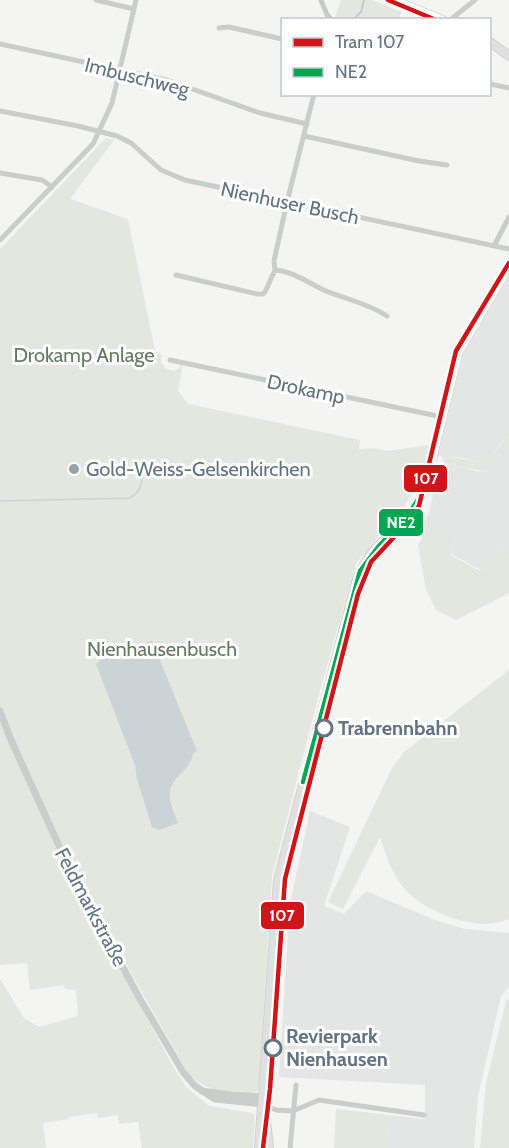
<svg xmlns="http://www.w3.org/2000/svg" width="509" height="1148" viewBox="0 0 509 1148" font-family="Cabin,sans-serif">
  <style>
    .built { fill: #e4e5e5 }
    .green { fill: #e3e7e0 }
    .water { fill: #ccd3d6 }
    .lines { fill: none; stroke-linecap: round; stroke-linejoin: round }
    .stream { stroke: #ccd3d6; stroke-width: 1.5 }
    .secondary-casing { stroke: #d0d2d2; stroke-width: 10 }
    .minor { stroke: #cbcdcd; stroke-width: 5 }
    .tertiary { stroke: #cbcdcd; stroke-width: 7 }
    .secondary { stroke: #e0e0e0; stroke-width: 8 }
    .tram { stroke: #c2c3c3; stroke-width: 1.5 }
    .bus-1-casing { stroke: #fff; stroke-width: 9 }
    .bus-1 { stroke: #00a651; stroke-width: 4.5 }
    .tram-1-casing { stroke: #fff; stroke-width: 9 }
    .tram-1 { stroke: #d01519; stroke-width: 4.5 }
    .poi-dot { fill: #96a0a9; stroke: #fff; stroke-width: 2 }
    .stop-dot { fill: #fff; stroke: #647382; stroke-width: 3 }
    .labels { text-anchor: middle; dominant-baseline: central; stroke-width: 6; stroke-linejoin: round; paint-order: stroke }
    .street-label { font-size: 20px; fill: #647382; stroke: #fff }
    .park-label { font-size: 20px; fill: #667963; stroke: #fff }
    .poi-label { font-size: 20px; fill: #647382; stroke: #fff; text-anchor: start }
    .stop-label { font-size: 20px; font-weight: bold; fill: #647382; stroke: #fff; text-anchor: start }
    .line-badge { stroke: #fff; stroke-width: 2 }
    .badge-label { font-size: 16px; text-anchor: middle; font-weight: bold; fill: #fff }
  </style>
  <rect width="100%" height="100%" fill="#f4f4f2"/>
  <path class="built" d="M509,267V432L491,456L485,461L476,462L459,457L443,458L436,453L460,353Z
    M509,442V556L500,550L481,570L451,554L454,539L428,518L439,467L451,464L476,471L487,472Z
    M310,811L350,827L324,906L344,914L366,891L435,920L465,929L509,933V986L501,996L478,1096L474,1148H387L388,1115L425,1119V1085L279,1077L290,904Z"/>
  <path class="green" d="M341,0H372L401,12L399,19H334Z
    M106,138L114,140L70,199L128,219L155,351L162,355L161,362L166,369L174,371L183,365L178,391L188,404L360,440L359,449L374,448L387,451L429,445L422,476L405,505L356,563L318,698L272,876L259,1085L257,1091C237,1100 202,1089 188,1073L73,871L0,710V249Z
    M509,432V442L487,472L444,463L443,458C455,457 462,458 472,461C490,466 500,444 509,432Z
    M427,515L454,539L450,555L480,571L500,550L509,556V593L456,620L436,610L426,590L418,544L421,541Z
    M509,670V919C502,921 493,924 486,924C459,924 420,908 403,887C391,873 386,854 380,837L343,909L328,902L392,768L404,752Z
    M0,713L34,799L67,873L174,1068L186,1087L209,1106L253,1113L255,1118L253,1148H142L138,1122L119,1124L118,1115L98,1118L97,1113L68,1117L69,1119L43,1123L46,1148H0V979L24,1018L39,1027L78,1016L76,990L65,989L64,985L30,990L27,963L0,965Z
    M509,998V1148H480L486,1083L506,1001Z
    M336,1109L388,1115L387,1148H334Z"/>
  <path class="water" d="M152,641L197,751L193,753C192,771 166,778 170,799C171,807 175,815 178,823L159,830L152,827L137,779L135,765L96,664L109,653Z"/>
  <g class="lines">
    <path class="stream" d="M0,501L129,498C141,493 142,483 143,471"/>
    <g class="secondary-casing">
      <path id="secondary" d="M393,0L442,20
        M490,42L509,56
        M263,1115L266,1120L269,1148
        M259,1148L278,880L356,582L360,571L371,553L411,512L424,491L458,352L509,265"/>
    </g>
    <path class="minor" d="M96,0L134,9
      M321,0L329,20
      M450,20L475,0
      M219,28L229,27L282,39
      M0,44L167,80L260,113L307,124
      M490,84L509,88
      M0,111L78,126L117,136L131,143L161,170L185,180L509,249
      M304,136L419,161L447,165
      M0,173L42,180L52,187
      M0,240L93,144L112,103L136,0
      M494,246L509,217
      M275,270C293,271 310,284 326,291C346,299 369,304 387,316
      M176,275L257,294H263L265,292L275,270L274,261L287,202L314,94
      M170,360L442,417
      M263,1104L276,1110L293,1111L319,1100L424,1115
      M290,1148L296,1085"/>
    <path class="tertiary" d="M0,711L11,740L69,868L140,999L183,1072L195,1086L215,1099L263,1104
      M202,1091L230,1095L264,1097"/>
    <use href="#secondary" class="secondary"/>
    <path class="tram" d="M320,0L325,10L334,20
      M353,20L361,12L364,0
      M333,692L341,671"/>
    <g class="bus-1-casing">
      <path id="bus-1" d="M393,0L441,20
        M303,782L360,571L378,547L408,515L424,490L458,352L509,265"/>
    </g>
    <use href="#bus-1" class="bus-1"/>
    <g class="tram-1-casing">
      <path id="tram-1" d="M388,0L436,20
        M263,1148L270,1089L285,879L358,594L371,562L410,520L419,506L456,351L509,263"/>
    </g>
    <use href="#tram-1" class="tram-1"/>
  </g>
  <circle class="poi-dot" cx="74" cy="469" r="6"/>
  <g class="stop-dot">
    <circle cx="324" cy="728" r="8"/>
    <circle cx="273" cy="1048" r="8"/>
  </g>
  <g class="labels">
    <g class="street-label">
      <text transform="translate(137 77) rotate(14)">Imbuschweg</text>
      <text transform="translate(290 203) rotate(12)">Nienhuser Busch</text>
      <text transform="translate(306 389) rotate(12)">Drokamp</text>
      <text transform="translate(91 907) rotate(62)">Feldmarkstraße</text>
    </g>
    <g class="park-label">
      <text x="84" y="355">Drokamp Anlage</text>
      <text x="162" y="649">Nienhausenbusch</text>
    </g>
    <g class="poi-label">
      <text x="86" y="469">Gold-Weiss-Gelsenkirchen</text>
    </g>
    <g class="stop-label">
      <text x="338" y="728">Trabrennbahn</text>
      <text x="286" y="1036">Revierpark<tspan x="286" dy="23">Nienhausen</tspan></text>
    </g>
  </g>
  <g class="line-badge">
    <rect x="403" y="464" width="45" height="29" rx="6" fill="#d01519"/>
    <rect x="378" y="508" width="46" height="29" rx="6" fill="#00a651"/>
    <rect x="260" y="901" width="45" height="29" rx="6" fill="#d01519"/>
  </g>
  <g class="badge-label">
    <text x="426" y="484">107</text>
    <text x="401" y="528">NE2</text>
    <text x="282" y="921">107</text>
  </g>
  <rect x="281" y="18" width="210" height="78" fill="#ffffff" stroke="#c1c7cd" stroke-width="1.5"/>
  <rect x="293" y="38" width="30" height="9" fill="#d01519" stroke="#c1c7cd" stroke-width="1.5"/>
  <text x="335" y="48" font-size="18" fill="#647382">Tram 107</text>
  <rect x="293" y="68" width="30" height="9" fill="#00a651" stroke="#c1c7cd" stroke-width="1.5"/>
  <text x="335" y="78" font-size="18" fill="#647382">NE2</text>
</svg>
